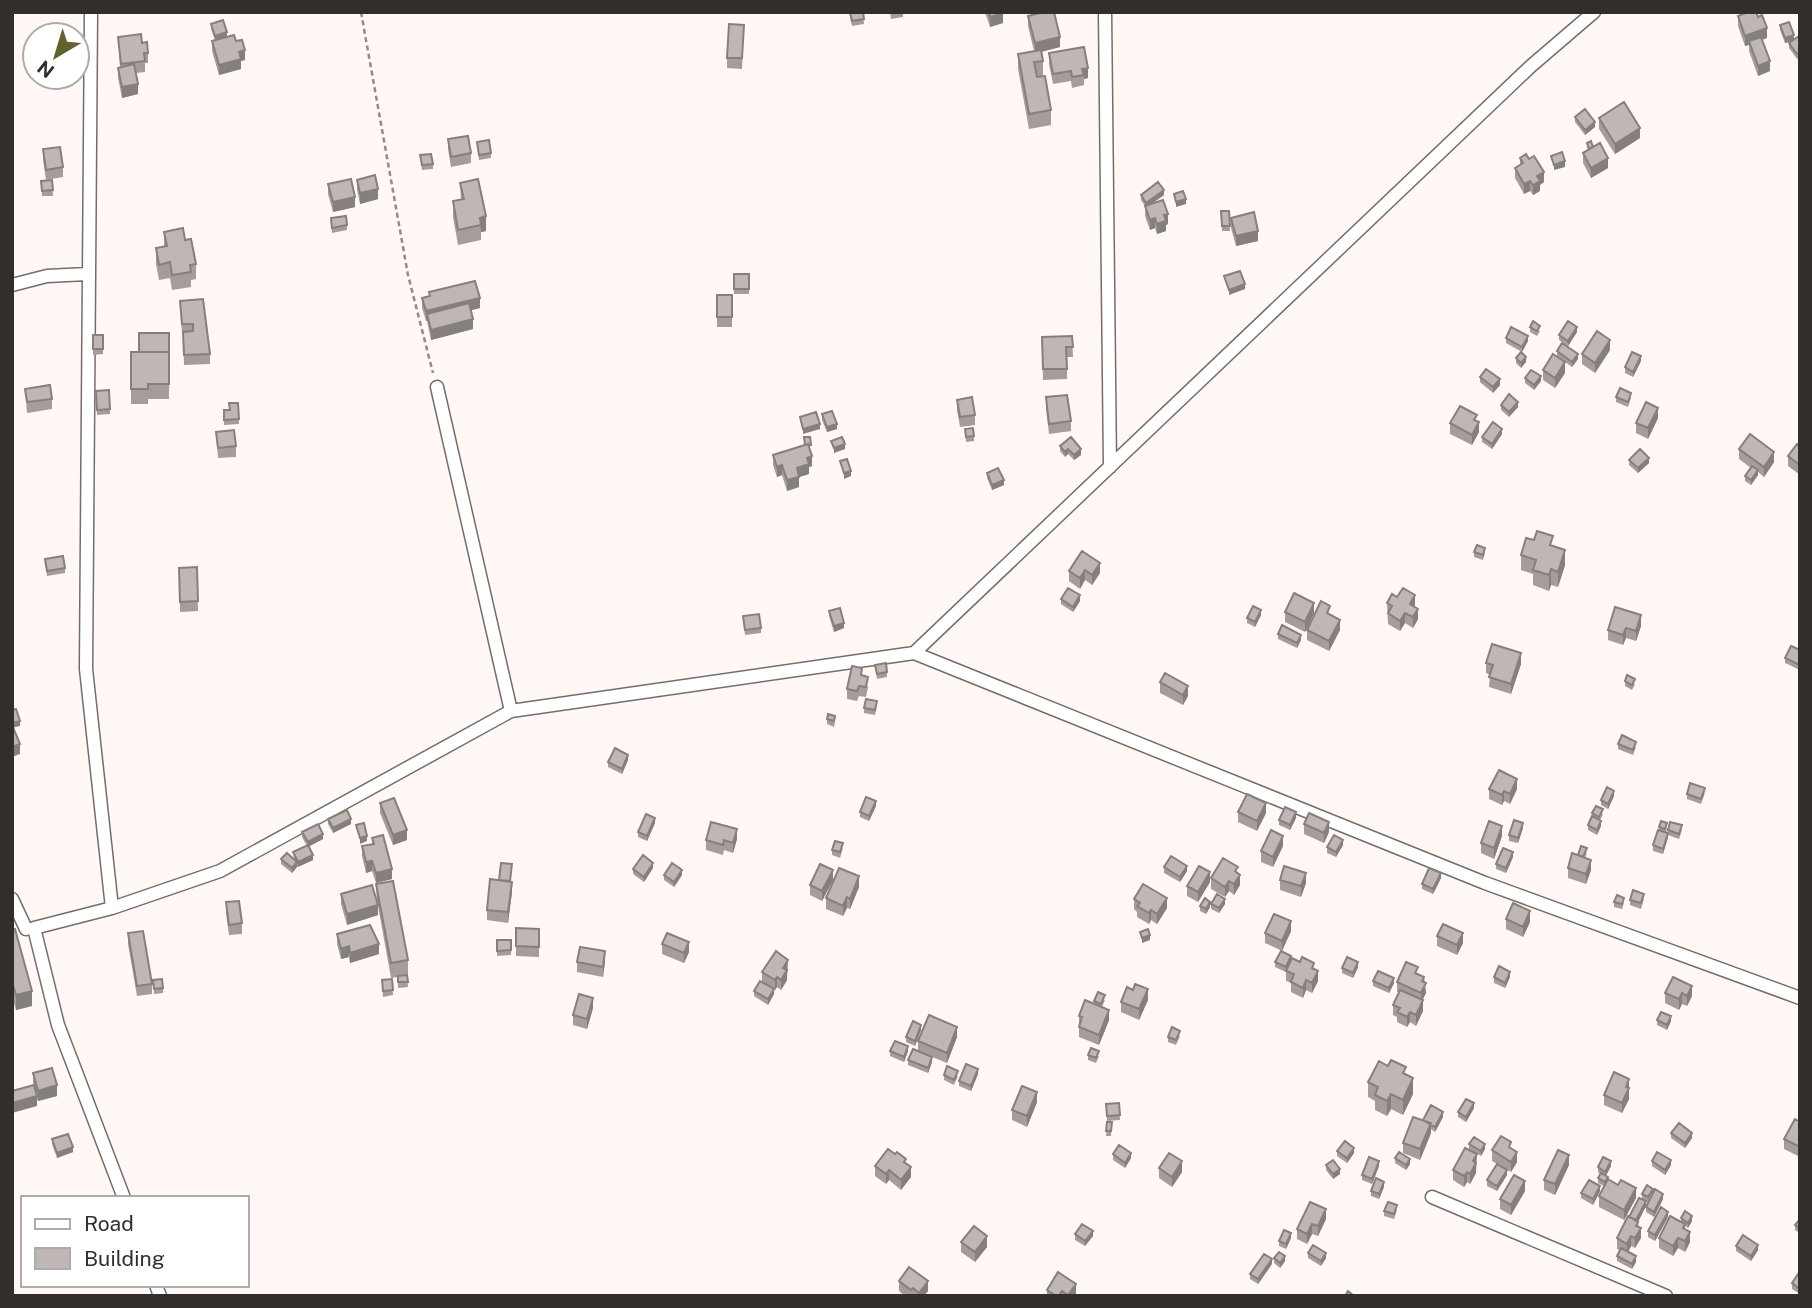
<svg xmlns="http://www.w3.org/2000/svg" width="1812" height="1308" viewBox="0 0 1812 1308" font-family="'Public Sans',sans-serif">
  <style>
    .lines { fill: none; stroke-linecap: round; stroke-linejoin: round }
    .street-casing { stroke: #756d6a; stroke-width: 15 }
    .path { stroke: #8f8b88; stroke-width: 2.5; stroke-dasharray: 5 3.5; stroke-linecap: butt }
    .street { stroke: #fff; stroke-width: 12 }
    .wall { fill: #a49d9a }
    .shaded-wall { fill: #86807d }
    .building { fill: #bfb7b3; stroke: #86807d; stroke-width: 2 }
  </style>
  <rect width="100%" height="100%" fill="#fff8f5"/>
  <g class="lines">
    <g class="street-casing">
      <path id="street" d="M91,12L86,669L112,908
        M1105,12L1110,467
        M12,285L47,276L87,274
        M437,387L511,711
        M914,653L1485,883L1800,998
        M12,899L26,929
        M1432,1197L1666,1296
        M124,1198L58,1025L34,928L112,908L220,871L511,711L914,653L1531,66L1594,12
        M156,1285L160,1296"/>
    </g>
    <path class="path" d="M361,12L408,275L433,373"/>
    <use href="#street" class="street"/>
  </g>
  <path class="wall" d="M849,12H863L864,24L852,26Z
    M890,12H903V17L891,19Z
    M985,12H1003V23L990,27Z
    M1028,16L1060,47L1042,52L1043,61V76L1051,110V125L1029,129L1018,69V54L1034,51L1028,26Z
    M1738,16L1767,38L1762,40L1770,71L1758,76L1749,51V45L1745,46L1738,26Z
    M211,24L227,37L236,41L245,60L241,61V69L219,75L212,51V41L215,40L211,29Z
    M744,25L742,69L727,68V58Z
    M1780,25L1794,39L1800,37V57L1797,59L1789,48V43L1792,41L1785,43L1780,30Z
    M118,37L142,43L148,53V63H145V72L136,73L138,94L122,98L118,78V68L120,67Z
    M1049,53L1088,78L1084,79V85L1072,88L1071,81L1053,84L1049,64Z
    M1575,117L1595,127L1585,135L1575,122Z
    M1599,118L1640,138L1615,154L1599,129Z
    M448,139L471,153V163L451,167L448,149Z
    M477,142L491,153V158L479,160Z
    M1587,143L1593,147L1608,168L1591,178L1583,163V153L1588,150Z
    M43,149L63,167V177L46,180L43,159Z
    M420,155L433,164V169L422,170Z
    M1520,158L1544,182L1540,185V191L1533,195L1530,191L1524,194L1515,178V168L1520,165Z
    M52,180L53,196H42L41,181Z
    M357,180L378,199L360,204L357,190Z
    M460,183L486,231L481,232V240L458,245L453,217V201L461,200Z
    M328,184L355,207L333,212L328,194Z
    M1141,195H1164L1152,203L1168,224L1166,225V231L1157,234L1155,228L1150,230L1145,216V206L1141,200Z
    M1221,211H1229L1230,231H1222Z
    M331,218L347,225V230L332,233Z
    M1231,218L1258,241L1236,246L1231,228Z
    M164,232L185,240L196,264V279L191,280V287L172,290L170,278L159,280L156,264V248L164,247Z
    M734,274H749V294H734Z
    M429,292L480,308L471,310L473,329L431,340L427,321H426L422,308V298L429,296Z
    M717,295H732V327H717Z
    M180,301L210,354V364L184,365L183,334H182Z
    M1530,327L1540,331L1537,336L1530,332Z
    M1577,332L1568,346L1559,340V335Z
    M169,333V399H148V404H131V352H139Z
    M93,335H103V354L93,355Z
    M1072,336L1073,357H1067V379L1043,380L1042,337Z
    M1506,338L1528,341L1522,352L1506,343Z
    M1610,350L1595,373L1582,364V354Z
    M1557,351L1578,359L1572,367L1557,356Z
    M1516,358L1526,362L1521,368L1516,363Z
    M1641,361L1633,377L1625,373V367Z
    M1543,370L1565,373L1555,388L1543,380Z
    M1480,377L1500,385L1493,393L1480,382Z
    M1525,378L1541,381L1534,390L1525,383Z
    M25,389L52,399V409L27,413Z
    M96,396L110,409V414L97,415Z
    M1046,397L1071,421V431L1049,434L1046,408Z
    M1616,397L1631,398L1628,407L1616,402Z
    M957,400L975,415V425L960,427L957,410Z
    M238,403L239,424L224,425V410H229Z
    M1501,405L1518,407L1509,417L1501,410Z
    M822,414L837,429L827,432L822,420Z
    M1658,418L1648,439L1636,433V423Z
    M1477,421L1479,432L1472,445L1450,434V423Z
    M965,429L974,436V441L966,442Z
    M216,432L236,446V457L218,458Z
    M1502,434L1492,449L1482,442V437Z
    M810,437V450L812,466L809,467V474L799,477V487L787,491L782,475L777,477L773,465V455L805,446Z
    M1060,446L1081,455L1074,460L1068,454L1065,457L1060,451Z
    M1800,447V475L1788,466V456Z
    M1739,449L1774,462L1764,477L1758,472V475L1751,485L1745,481V476L1751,468L1739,459Z
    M1629,460L1649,463L1638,473L1629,465Z
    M987,473L1004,485L992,490L987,478Z
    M1553,546L1565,565L1558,587L1551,585L1549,591L1533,585V574L1521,570V555Z
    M1082,551L1100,573L1092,585L1085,580L1080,589L1069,581V571Z
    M1474,552L1485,553L1483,560L1474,557Z
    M45,559L65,568V573L47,576Z
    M197,567L198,611L180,612L179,568Z
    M1061,599L1080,601L1073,612L1061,604Z
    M1387,603L1415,605L1414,607L1418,619L1413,628L1405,623L1400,631L1388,624Z
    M829,611L844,628L834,632L829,616Z
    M1285,612L1314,613L1305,632L1285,622Z
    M1261,615L1255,627L1247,623V618Z
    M1330,615L1340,630L1329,651L1307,640V630Z
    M743,616L761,628V633L745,635Z
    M1641,626L1636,641L1626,638L1623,645L1608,640V630Z
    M1278,634L1301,640L1297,648L1278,639Z
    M1800,650V670L1785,663V658Z
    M1486,663L1521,664L1511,694L1489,687L1490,675L1486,673Z
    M875,665L887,672V677L877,679Z
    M862,676L868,687L866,697L859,696L857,701L847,699V689Z
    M1625,681L1635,684L1632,690L1625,686Z
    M1160,682L1188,696L1183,705L1160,693Z
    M877,706L875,715L864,713V708Z
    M827,719L835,722L834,727L827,724Z
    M1618,744L1636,747L1633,755L1618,749Z
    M628,760L622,774L608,767V762Z
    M1489,789H1517L1510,804L1504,801L1502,805L1489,799Z
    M1705,793L1701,804L1687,799V794Z
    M1614,796L1608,809L1601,805V800Z
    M380,803L407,840L393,845L380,813Z
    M876,806L869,821L860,817V812Z
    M1238,812L1266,813L1257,831L1238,822Z
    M1592,813L1603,814L1600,820L1601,826L1597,835L1588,830V825L1592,816Z
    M1296,818L1290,830L1279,825V820Z
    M328,819L351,824L333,833L328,824Z
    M655,823L647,841L638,837V832Z
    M1304,824L1329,832L1324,843L1304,834Z
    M1659,827L1667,828L1666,832L1668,833V830H1682L1679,839L1668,835L1663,854L1653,851V845L1659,830Z
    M1523,828L1518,843L1509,841V835Z
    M302,832L323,839L309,846L313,860L297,867L292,873L281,864V859H294L293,852L307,846L302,837Z
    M1502,836L1494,859L1481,853V843Z
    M372,838L392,879L376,883L372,871L366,873L362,856V846L372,844Z
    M737,839L733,853L724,850L723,855L706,850V840Z
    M1343,845L1336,857L1327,853V847Z
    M1283,846L1273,867L1261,862V851Z
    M843,848L840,858L832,855V850Z
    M1587,853L1585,858L1591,870L1586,884L1568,878V868L1578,855Z
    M1513,857L1506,873L1496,869V864Z
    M1164,867L1187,871L1180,882L1164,873Z
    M653,868L644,882L633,874V869Z
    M1238,873L1240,885L1234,895L1229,891L1225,897L1211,889V878Z
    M664,875H682L674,887L664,880Z
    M1441,878L1433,894L1422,889V884Z
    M833,880L822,901L810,895V885Z
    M1280,880L1306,883L1301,897L1280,890Z
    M511,882L512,892L508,923L487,920V910Z
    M1210,882L1198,902L1187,896V886Z
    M376,884L408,960V975H407L408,987L398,988V977L391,978L378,906V915L347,925L341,904V894L377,904Z
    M859,887L850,909L847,908L843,916L826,909V898Z
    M1134,899L1167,908L1157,924L1151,920L1149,924L1137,917V912L1134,909Z
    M1644,899L1641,909L1630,905V900Z
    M226,902L242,923V934L229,935L226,913Z
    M1614,902L1624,903L1622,909L1614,907Z
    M1211,904H1225L1219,913L1211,909Z
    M1200,906L1210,907L1206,914L1200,911Z
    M1506,919L1530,922L1523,937L1506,929Z
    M516,928L539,929V957L516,956Z
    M12,930L32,1006L16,1010L12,997Z
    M1291,931L1282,951L1265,943V933Z
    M128,933L152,984V994L137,996L128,944Z
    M337,934L379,954L350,963L349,957L341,959L337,944Z
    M1437,936L1463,943L1457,955L1437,946Z
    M497,940H511V955L497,956Z
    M662,944L689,952L684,963L662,954Z
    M1291,959L1314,969L1318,981L1312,993L1306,990L1303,998L1291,992V983L1286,981V972L1275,967V962Z
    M605,961L603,977L577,972V962Z
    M1358,967L1353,978L1342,973V968Z
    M788,970L787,972V980L781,990L777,987L775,990H774V994L768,1005L754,996V991L762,982V972Z
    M1418,974L1424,982L1426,993L1422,1000L1423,1011L1416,1026L1410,1022L1407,1027L1397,1022V1017L1393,1015V1005L1399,992H1397V982Z
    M1494,977H1510L1505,988L1494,983Z
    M1673,977L1692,996L1687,1006L1682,1004L1679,1010L1665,1003V993Z
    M392,979L393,995L383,997L382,980Z
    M153,980L163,988V993L154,994Z
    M1373,981L1394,983L1389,993L1373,986Z
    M1105,1000L1102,1007L1109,1020L1099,1045L1079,1037V1016L1094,1004V1001Z
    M1148,1000L1139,1020L1121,1012V1002Z
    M593,1008L587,1029L573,1025V1015Z
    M1657,1020L1671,1021L1667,1030L1657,1025Z
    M921,1030L915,1046L906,1042V1037Z
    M1180,1036L1176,1045L1168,1042V1037Z
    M957,1037L947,1063L932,1057V1062L928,1073L908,1065V1060L918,1051V1041Z
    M890,1051H908L904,1062L890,1056Z
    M1088,1055L1099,1056L1096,1063L1088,1060Z
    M33,1073L57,1096L38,1101L37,1099V1106L33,1083Z
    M978,1074L971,1091L959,1086V1081Z
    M1406,1074L1413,1094L1403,1115L1391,1109L1387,1116L1375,1110V1101L1368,1097V1082Z
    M944,1075L958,1076L954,1085L944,1080Z
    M1629,1079V1099L1622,1113L1604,1105V1095Z
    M1037,1102L1027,1127L1012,1120V1110Z
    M1119,1103L1120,1120L1107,1121L1106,1104Z
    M1474,1108L1466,1122L1458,1117V1112Z
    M1443,1117L1435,1132L1431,1129V1133L1420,1160L1403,1153V1143L1423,1120Z
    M1107,1122H1112L1111,1136H1106Z
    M1800,1122V1157L1784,1149V1139Z
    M1671,1133L1692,1138L1685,1148L1671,1138Z
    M52,1139L73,1152L57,1158L52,1144Z
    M1469,1144L1485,1149L1481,1156L1469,1149Z
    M1511,1149L1517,1162L1511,1172L1492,1161V1150Z
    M1337,1151L1354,1153L1347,1163L1337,1156Z
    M1113,1154L1131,1158L1125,1168L1113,1160Z
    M1395,1158L1410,1164L1406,1170L1395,1163Z
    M1652,1161L1671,1165L1665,1175L1652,1166Z
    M906,1163L911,1177L901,1190L889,1180L886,1184L875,1176V1166Z
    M1326,1165L1340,1174L1333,1179L1326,1170Z
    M1476,1165V1173L1470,1184L1467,1182L1464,1187L1453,1180V1170L1477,1165Z
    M1569,1165L1555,1195L1544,1190V1180Z
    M1379,1166L1372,1184L1362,1180V1175Z
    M1611,1166L1606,1176L1608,1180L1636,1198L1624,1220L1599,1207V1196L1604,1186L1598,1183V1178L1600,1174L1598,1172V1167Z
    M1159,1168L1182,1172L1172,1187L1159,1178Z
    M1507,1175L1497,1191L1487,1186V1180Z
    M1384,1187L1379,1199L1371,1196V1191Z
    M1653,1189L1648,1202L1642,1199V1194Z
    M1525,1191L1511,1215L1500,1209V1199Z
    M1600,1191L1593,1205L1581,1198V1193Z
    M1663,1199L1654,1217L1646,1212V1207Z
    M1646,1206L1638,1222L1641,1238L1635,1248L1631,1246L1628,1252L1636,1262L1632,1269L1617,1261V1256L1620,1250L1617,1249V1238L1629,1217Z
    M1397,1210L1394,1219L1384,1216V1211Z
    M1668,1217L1655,1241L1648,1237V1231Z
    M1681,1218L1692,1221L1688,1228L1685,1226V1229L1690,1242L1685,1252L1678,1248L1673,1256L1659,1248V1238L1681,1222Z
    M1326,1219L1318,1236L1312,1234L1307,1244L1297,1239V1229Z
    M1800,1219V1233L1795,1230V1225Z
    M1075,1234L1093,1236L1085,1246L1075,1240Z
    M1291,1238L1286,1249L1279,1246V1241Z
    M961,1242L987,1247L975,1262L961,1252Z
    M1736,1246L1758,1250L1751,1261L1736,1251Z
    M1308,1253L1326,1258L1321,1266L1308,1258Z
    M1274,1258L1285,1261L1280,1268L1274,1263Z
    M1272,1264L1258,1284L1250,1279V1274Z
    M1800,1276V1294L1792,1289V1283Z
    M899,1281L928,1291L924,1296H905L899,1291Z
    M1047,1290L1076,1294L1075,1296H1047Z"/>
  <path class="shaded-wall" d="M1003,13V23L990,27V17Z
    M1767,28V38L1750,44L1749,41V45L1745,46V36Z
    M227,32V37L215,41V36Z
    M1794,35V40L1785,43V38Z
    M1060,37V47L1035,53V43Z
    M245,50V60L241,61V69L219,75V65L239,52Z
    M1770,61V71L1758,76V66Z
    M1088,68V78L1084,79L1082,69Z
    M138,84V94L122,98V87Z
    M1595,122V127L1585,135V130Z
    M1640,128V138L1615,154V144Z
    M1608,158V168L1591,178V168Z
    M1565,161V167L1554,170V165Z
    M1544,172V182L1540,185V191L1533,195V185L1537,176Z
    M1530,181V191L1524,194V184Z
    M378,189V199L360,204V193Z
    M1164,190V195L1146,208V203Z
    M355,197V207L333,212V202Z
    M1186,199V204L1176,207V202Z
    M1168,214V224L1166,225V231L1157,234V224L1164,215Z
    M486,216V231L481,232L480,218Z
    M1155,218V228L1150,230V220Z
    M1258,231V241L1236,246V236Z
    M1245,284V289L1229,295V290Z
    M480,298V308L429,321L427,314V321H426V311Z
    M473,319V329L431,340V330Z
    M1577,327V332L1568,346V341Z
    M1528,336V341L1522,352V347Z
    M1610,340V350L1595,373V363Z
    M1578,354V359L1572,367V362Z
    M1641,356V361L1633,377V372Z
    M1526,357V362L1521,368V363Z
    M1565,362V373L1555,388V378Z
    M1541,376V381L1534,390V385Z
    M1500,379V385L1493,393V387Z
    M1518,402V407L1509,417V412Z
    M1658,408V418L1648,439V428Z
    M1479,422V432L1472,445V435Z
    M820,424V429L803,434V429Z
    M837,424V429L827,432V427Z
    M1502,429V434L1492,449V444Z
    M845,444V449L834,453V448Z
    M1068,449V454L1065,457V452Z
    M1081,449V455L1074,460V455Z
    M1774,452V462L1764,477V467Z
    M812,456V466L809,467V474L799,477V487L787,491V480L797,468L807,458Z
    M1649,458V463L1638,473V468Z
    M782,465V475L777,477V467Z
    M1758,470V475L1751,485V480Z
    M851,471V476L844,479V473Z
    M1004,480V485L992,490V485Z
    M1565,550V565L1558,587V572Z
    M1100,563V573L1092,585V575Z
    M1551,569V585L1549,591V575Z
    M1085,570V580L1080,589V578Z
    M1080,595V601L1073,612V607Z
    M1415,595V605L1410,614V604Z
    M1314,603V613L1305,632V622Z
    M1418,609V619L1413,628V617Z
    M1261,610V615L1255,627V622Z
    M1405,613V623L1400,631V621Z
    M1641,615V626L1636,641V631Z
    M1340,620V630L1329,651V641Z
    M844,623V628L834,632V626Z
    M1626,628V638L1623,645V635Z
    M1301,635V640L1297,648V643Z
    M1521,653V664L1511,694V684Z
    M1188,686V696L1183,705V695Z
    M20,721V726L12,728V723Z
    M20,744V754L12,757V747Z
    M628,755V760L622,774V769Z
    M1517,779V789L1510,804V794Z
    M1504,791V801L1502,805V795Z
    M1614,791V796L1608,809V804Z
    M876,801V806L869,821V816Z
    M1266,803V813L1257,831V821Z
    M1296,812V818L1290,830V825Z
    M655,818V823L647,841V836Z
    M351,819V824L333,833V828Z
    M1601,821V826L1597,835V830Z
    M1329,822V832L1324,843V833Z
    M1523,823V828L1518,843V838Z
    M1502,826V836L1494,859V848Z
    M737,829V839L733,853V843Z
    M407,830V840L393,845V835Z
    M1668,833V838L1663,854V849Z
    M323,834V839L308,847V842Z
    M367,836V841L360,844V838Z
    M1283,836V846L1273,867V857Z
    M1343,840V845L1336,857V852Z
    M1513,852V857L1506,873V868Z
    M313,855V860L298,867V862Z
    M1591,860V870L1586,884V874Z
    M372,861V871L366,873V862Z
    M297,862V867L292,873V868Z
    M653,863V868L644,882V877Z
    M1187,866V871L1180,882V877Z
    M392,869V879L376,883V873Z
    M682,870V875L674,887V882Z
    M833,870V880L822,901V891Z
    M1210,872V882L1198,902V892Z
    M1306,873V883L1301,897V886Z
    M1441,873V878L1433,894V889Z
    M1240,875V885L1234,895V884Z
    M859,876V887L850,909V899Z
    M1229,881V891L1225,897V887Z
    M512,882V892L508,923V912Z
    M847,897V908L843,916V906Z
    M1167,898V908L1157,924V914Z
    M1225,899V904L1219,913V908Z
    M1210,902V907L1206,914V909Z
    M378,905V915L347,925V914Z
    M1151,910V920L1149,924V913Z
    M1530,911V922L1523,937V927Z
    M1291,921V931L1282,951V941Z
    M1463,933V943L1457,955V945Z
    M1150,935V940L1142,943V938Z
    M689,942V952L684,963V953Z
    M379,944V954L350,963V953Z
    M349,946V957L341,959V949Z
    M605,951V961L603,977V967Z
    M788,960L787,980L781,990V980L783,968Z
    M1358,962V967L1353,978V973Z
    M1318,971V981L1312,993V983Z
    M1510,972V977L1505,988V983Z
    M777,977V987L775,990V980Z
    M1424,977L1426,993L1421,1003L1422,981Z
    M1394,978V983L1389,993V988Z
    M1306,980V990L1303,998V988Z
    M1692,986V996L1687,1006V996Z
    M774,989V994L768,1005V999Z
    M1148,989V1000L1139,1020V1009Z
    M32,991V1006L16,1010V995Z
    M1682,993V1004L1679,1010V999Z
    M593,998V1008L587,1029V1019Z
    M1423,1000V1011L1416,1026V1015Z
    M1109,1010V1020L1099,1045V1035Z
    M1410,1012V1022L1407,1027V1017Z
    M1671,1016V1021L1667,1030V1025Z
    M921,1025V1030L915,1046V1041Z
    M957,1027V1037L947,1063V1053Z
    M908,1046V1051L904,1062V1057Z
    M932,1057V1062L928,1073V1068Z
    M978,1069V1074L971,1091V1086Z
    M1413,1078V1094L1403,1115V1100Z
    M1629,1079V1099L1622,1113V1103L1626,1087Z
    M57,1085V1096L38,1101V1091Z
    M1037,1092V1102L1027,1127V1116Z
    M1391,1094V1109L1387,1116V1101Z
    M37,1096V1106L12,1113V1103Z
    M1474,1103V1108L1466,1122V1117Z
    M1443,1112V1117L1435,1132V1127Z
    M1431,1123V1133L1420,1160V1149Z
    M1692,1133V1138L1685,1148V1143Z
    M1485,1144V1149L1481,1156V1151Z
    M73,1147V1152L57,1158V1153Z
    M1354,1148V1153L1347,1163V1158Z
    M1517,1152V1162L1511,1172V1162Z
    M1131,1153V1158L1125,1168V1163Z
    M1477,1154L1476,1173L1470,1184V1174L1473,1161Z
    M1569,1155V1165L1555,1195V1184Z
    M1410,1159V1164L1406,1170V1165Z
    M1671,1160V1165L1665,1175V1170Z
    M1182,1161V1172L1172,1187V1177Z
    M1379,1161V1166L1372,1184V1179Z
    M1611,1161V1166L1605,1177V1172Z
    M911,1167V1177L901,1190V1180Z
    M1340,1169V1174L1333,1179V1174Z
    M889,1170V1180L886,1184V1174Z
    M1507,1170V1175L1497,1191V1186Z
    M1467,1172V1182L1464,1187V1176Z
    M1525,1181V1191L1511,1215V1205Z
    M1384,1182V1187L1379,1199V1194Z
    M1600,1186V1191L1593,1205V1199Z
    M1636,1188V1198L1624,1220V1210Z
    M1663,1194V1199L1654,1217V1212Z
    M1646,1201V1206L1636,1226V1221Z
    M1326,1209V1219L1318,1236V1226Z
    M1668,1212V1217L1655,1241V1235Z
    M1692,1216V1221L1688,1228V1223Z
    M1312,1224V1234L1307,1244V1234Z
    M1641,1228V1238L1635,1248V1238Z
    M1093,1231V1236L1085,1246V1241Z
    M1690,1232V1242L1685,1252V1241Z
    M1291,1233V1238L1286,1249V1244Z
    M987,1236V1247L975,1262V1252Z
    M1631,1236V1246L1627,1254V1244Z
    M1678,1238V1248L1673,1256V1246Z
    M1758,1245V1250L1751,1261V1256Z
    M1326,1253V1258L1321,1266V1261Z
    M1285,1256V1261L1280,1268V1263Z
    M1636,1256V1262L1632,1269V1264Z
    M1272,1259V1264L1258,1284V1279Z
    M928,1281V1291L924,1296H919V1293Z
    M1076,1284V1294L1075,1296H1068Z"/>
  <path class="building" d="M850,12H863L864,19L852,21Z
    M989,12H1003V13L990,17Z
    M1044,12H1054L1060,37L1035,43L1028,16Z
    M1748,12H1756L1758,17L1762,15L1767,28L1745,36L1738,16Z
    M223,20L227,32L215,36L211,24Z
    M1789,22L1794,35L1785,38L1780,25Z
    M729,24L744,25L742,58H727Z
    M141,34L142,43L147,42L148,53H144L145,61L121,64L118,37Z
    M234,35L236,41L242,40L245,50L239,52L241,59L219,65L212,41Z
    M1799,36L1800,52L1797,54L1789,43Z
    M1761,37L1770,61L1758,66L1749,41Z
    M1084,47L1088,68L1082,69L1084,75L1072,77L1071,71L1053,74L1049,53Z
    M1041,50L1043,61L1034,62L1037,77L1045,76L1051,110L1029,114L1018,54Z
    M134,64L138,84L122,87L118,68Z
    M1624,102L1640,128L1615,144L1599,118Z
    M1585,109L1595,122L1585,130L1575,117Z
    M468,136L471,153L451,157L448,139Z
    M489,140L491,153L479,155L477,142Z
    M1591,141L1593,147L1589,149L1587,143Z
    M1600,143L1608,158L1591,168L1583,153Z
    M60,147L63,167L46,170L43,149Z
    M1562,152L1565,161L1554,165L1551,156Z
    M431,154L433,164L422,165L420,155Z
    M1526,154L1529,159L1534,156L1544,172L1537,176L1540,181L1533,185L1530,181L1524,184L1515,168L1523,163L1520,158Z
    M375,175L378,189L360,193L357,180Z
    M351,179L355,197L333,202L328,184Z
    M478,179L486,216L480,218L481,225L458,230L453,201L464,199L460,183Z
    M52,180L53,190L42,191L41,181Z
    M1158,182L1164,190L1146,203L1141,195Z
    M1183,191L1186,199L1176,202L1174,194Z
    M1163,200L1168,214L1164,215L1166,221L1157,224L1155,218L1150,220L1145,206Z
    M1221,211H1229L1230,226H1222Z
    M1254,212L1258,231L1236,236L1231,218Z
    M346,216L347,225L332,228L331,218Z
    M183,228L185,240L191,239L196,264L190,265L191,272L172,275L170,262L159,265L156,248L167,246L164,232Z
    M1240,271L1245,284L1229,290L1224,276Z
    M734,274H749V289H734Z
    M475,281L480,298L426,311L422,298L430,296L429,292Z
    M717,295H732V317H717Z
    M203,299L210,354L184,355L183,332L193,331V324H182L180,301Z
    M469,303L473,319L431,330L427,314Z
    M1533,321L1540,326L1537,331L1530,327Z
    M1568,321L1577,327L1568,341L1559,335Z
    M1511,327L1528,336L1522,347L1506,338Z
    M1597,331L1610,340L1595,363L1582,354Z
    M139,333H169V354V352H139Z
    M93,335H103V349H93Z
    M1072,336L1073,347H1066L1067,369H1043L1042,337Z
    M1562,343L1578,354L1572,362L1557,351Z
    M131,352H169V384H148V389H131Z
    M1521,352L1526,357L1521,363L1516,358Z
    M1632,352L1641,356L1633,372L1625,367Z
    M1553,354L1565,362L1555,378L1543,370Z
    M1486,369L1500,379L1493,387L1480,377Z
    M1531,370L1541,376L1534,385L1525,378Z
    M50,385L52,399L27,402L25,389Z
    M1620,388L1631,393L1628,402L1616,397Z
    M109,390L110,409L97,410L96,391Z
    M1509,394L1518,402L1509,412L1501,405Z
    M1067,395L1071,421L1049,424L1046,397Z
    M972,397L975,415L960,417L957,400Z
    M1646,402L1658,408L1648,428L1636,423Z
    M229,403H238L239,419L224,420V410H230Z
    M1460,406L1477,415L1474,420L1479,422L1472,435L1450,423Z
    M832,411L837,424L827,427L822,414Z
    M816,412L820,424L803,429L800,417Z
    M1493,422L1502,429L1492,444L1482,437Z
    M973,428L974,436L966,437L965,429Z
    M234,430L236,446L218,448L216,432Z
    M1750,434L1774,452L1764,467L1739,449Z
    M804,437H810L811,445H809L808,444L805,445Z
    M842,437L845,444L834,448L831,441Z
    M1071,437L1081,449L1074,455L1068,449L1065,452L1060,446Z
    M808,444L812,456L807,458L809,464L797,468L799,477L787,480L782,465L777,467L773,455Z
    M1797,444L1800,447V465L1788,456Z
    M1640,449L1649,458L1638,468L1629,460Z
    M847,459L851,471L844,473L840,461Z
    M1752,466L1758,470L1751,480L1745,476Z
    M998,468L1004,480L992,485L987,473Z
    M1537,531L1553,536L1550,545L1565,550L1558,572L1551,569L1549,575L1533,570L1536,560L1521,555L1526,538L1534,540Z
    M1477,545L1485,548L1483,555L1474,552Z
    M1082,551L1100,563L1092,575L1085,570L1080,578L1069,571Z
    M63,556L65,568L47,571L45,559Z
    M197,567L198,601L180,602L179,568Z
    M1068,588L1080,595L1073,607L1061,599Z
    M1403,588L1415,595L1410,604L1418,609L1413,617L1405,613L1400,621L1388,613L1392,606L1387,603L1392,594L1397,597Z
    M1294,593L1314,603L1305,622L1285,612Z
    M1321,601L1330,606L1327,613L1340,620L1329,641L1307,630Z
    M1253,606L1261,610L1255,622L1247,618Z
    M1615,607L1641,615L1636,631L1626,628L1623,635L1608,630Z
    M840,608L844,623L834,626L829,611Z
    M759,614L761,628L745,630L743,616Z
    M1282,625L1301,635L1297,643L1278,634Z
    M1492,644L1521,653L1511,684L1489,677L1493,665L1486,663Z
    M1791,646L1800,650V665L1785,658Z
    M886,663L887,672L877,674L875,665Z
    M852,666L862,668L861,675L868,677L866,687L859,686L857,691L847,689Z
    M1165,673L1188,686L1183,695L1160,682Z
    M1627,675L1635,679L1632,685L1625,681Z
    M866,699L877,701L875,710L864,708Z
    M16,709L20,721L12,723V710Z
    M828,714L835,716L834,721L827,719Z
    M12,725L20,744L12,747Z
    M1622,735L1636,742L1633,750L1618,744Z
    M615,748L628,755L622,769L608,762Z
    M1499,770L1517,779L1510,794L1504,791L1502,795L1489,789Z
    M1690,783L1705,788L1701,799L1687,794Z
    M1607,787L1614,791L1608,804L1601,800Z
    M1247,794L1266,803L1257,821L1238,812Z
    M866,797L876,801L869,816L860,812Z
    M394,798L407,830L393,835L380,803Z
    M1596,806L1603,809L1599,817L1592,813Z
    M1285,807L1296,812L1290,825L1279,820Z
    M347,810L351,819L333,828L328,819Z
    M1309,813L1329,822L1324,833L1304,824Z
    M646,814L655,818L647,836L638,832Z
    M1592,816L1601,821L1597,830L1588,825Z
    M1514,820L1523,823L1518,838L1509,835Z
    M1489,821L1502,826L1494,848L1481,843Z
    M1661,821L1667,823L1665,829L1659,827Z
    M711,822L737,829L733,843L724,840L723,845L706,840Z
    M1670,822L1682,825L1679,834L1668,830Z
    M364,823L367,836L360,838L356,825Z
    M318,824L323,834L308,842L302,832Z
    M1271,830L1283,836L1273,857L1261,851Z
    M1658,830L1668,833L1663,849L1653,845Z
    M383,835L392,869L376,873L372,861L366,862L362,846L374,844L372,838Z
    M1334,835L1343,840L1336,852L1327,847Z
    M835,841L843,843L840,852L832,850Z
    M308,845L313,855L298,862L293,852Z
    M1581,846L1587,848L1583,857L1578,855Z
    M1503,848L1513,852L1506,868L1496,864Z
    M287,853L297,862L292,868L281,859Z
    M1572,853L1591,860L1586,874L1568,868Z
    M643,855L653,863L644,877L633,869Z
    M1171,856L1187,866L1180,877L1164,867Z
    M1223,858L1238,867L1235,871L1240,875L1234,884L1229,881L1225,887L1211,878Z
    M501,863L512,864L510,881L499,880Z
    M672,863L682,870L674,882L664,875Z
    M820,864L833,870L822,891L810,885Z
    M1199,866L1210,872L1198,892L1187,886Z
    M1284,866L1306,873L1301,886L1280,880Z
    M839,868L859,876L850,899L847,897L843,906L826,898Z
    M1429,868L1441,873L1433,889L1422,884Z
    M490,879L512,882L508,912L487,910Z
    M393,881L408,960L391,963L376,884Z
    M1143,884L1167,898L1157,914L1151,910L1149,913L1137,906L1140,903L1134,899Z
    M372,885L378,905L347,914L341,894Z
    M1633,890L1644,894L1641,903L1630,900Z
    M1217,894L1225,899L1219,908L1211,904Z
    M1617,895L1624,898L1622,904L1614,902Z
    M1205,898L1210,902L1206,909L1200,906Z
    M239,901L242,923L229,925L226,902Z
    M1513,903L1530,911L1523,927L1506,919Z
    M1274,914L1291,921L1282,941L1265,933Z
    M1443,924L1463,933L1457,945L1437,936Z
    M370,925L379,944L350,953L349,946L341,949L337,934Z
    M516,928L539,929V947L516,946Z
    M15,929L32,991L16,995L12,982V930Z
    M1148,929L1150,935L1142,938L1140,932Z
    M143,931L152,984L137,986L128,933Z
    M667,933L689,942L684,953L662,944Z
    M497,940H511V950L497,951Z
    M580,947L605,951L603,967L577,962Z
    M776,951L788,960L783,968L787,970L781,980L777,977L775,980L762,972Z
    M1281,951L1291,956L1286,967L1275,962Z
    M1302,957L1314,963L1312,968L1318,971L1312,983L1306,980L1303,988L1291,982L1294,974L1286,971L1292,958L1300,962Z
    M1347,957L1358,962L1353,973L1342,968Z
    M1406,962L1418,967L1415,973L1424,977L1422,981L1426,983L1421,993L1397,982Z
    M1499,966L1510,972L1505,983L1494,977Z
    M1378,971L1394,978L1389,988L1373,981Z
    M407,975L408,982H398V976Z
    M1673,977L1692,986L1687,996L1682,993L1679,999L1665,993Z
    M162,979L163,988L154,989L153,980Z
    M392,979L393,990L383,991L382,980Z
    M760,981L774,989L768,999L754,991Z
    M1135,984L1148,989L1139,1009L1121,1002L1127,987L1133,990Z
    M1400,990L1423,1000L1416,1015L1410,1012L1407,1017L1397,1012L1400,1008L1393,1005Z
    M1098,992L1105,995L1101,1004L1094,1001Z
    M579,994L593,998L587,1019L573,1015Z
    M1085,1000L1109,1010L1099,1035L1079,1027L1082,1017L1079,1016Z
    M1661,1012L1671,1016L1667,1025L1657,1020Z
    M929,1015L957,1027L947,1053L918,1041Z
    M913,1021L921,1025L915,1041L906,1037Z
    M1172,1027L1180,1031L1176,1040L1168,1037Z
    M895,1041L908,1046L904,1057L890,1051Z
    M1091,1048L1099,1051L1096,1058L1088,1055Z
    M913,1049L932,1057L928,1068L908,1060Z
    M1391,1060L1406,1067L1403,1073L1413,1078L1403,1100L1391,1094L1387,1101L1375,1095L1378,1087L1368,1082L1379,1061L1388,1066Z
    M966,1064L978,1069L971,1086L959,1081Z
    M947,1066L958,1071L954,1080L944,1075Z
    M52,1068L57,1085L38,1091L33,1073Z
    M1614,1072L1629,1079L1626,1087L1629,1088L1622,1103L1604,1095Z
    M34,1085L37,1096L12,1103V1091Z
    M1022,1086L1037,1092L1027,1116L1012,1110Z
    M1466,1099L1474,1103L1466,1117L1458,1112Z
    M1119,1103L1120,1115L1107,1116L1106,1104Z
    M1431,1105L1443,1112L1435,1127L1423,1120Z
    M1413,1117L1431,1123L1420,1149L1403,1143Z
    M1795,1119L1800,1122V1147L1784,1139Z
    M1107,1122H1112L1111,1131H1106Z
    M1679,1123L1692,1133L1685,1143L1671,1133Z
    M68,1134L73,1147L57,1153L52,1139Z
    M1501,1136L1511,1142L1509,1147L1517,1152L1511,1162L1492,1150Z
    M1474,1137L1485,1144L1481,1151L1469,1144Z
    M1345,1141L1354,1148L1347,1158L1337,1151Z
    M1119,1145L1131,1153L1125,1163L1113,1154Z
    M1465,1148L1477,1154L1473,1161L1476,1163L1470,1174L1467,1172L1464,1176L1453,1170Z
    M888,1149L895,1154L897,1152L906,1159L904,1162L911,1167L901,1180L889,1170L886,1174L875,1166Z
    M1558,1150L1569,1155L1555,1184L1544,1180Z
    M1399,1152L1410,1159L1406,1165L1395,1158Z
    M1657,1152L1671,1160L1665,1170L1652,1161Z
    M1169,1153L1182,1161L1172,1177L1159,1168Z
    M1369,1157L1379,1161L1372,1179L1362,1175Z
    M1603,1157L1611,1161L1605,1172L1598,1167Z
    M1333,1160L1340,1169L1333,1174L1326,1165Z
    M1497,1164L1507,1170L1497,1186L1487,1180Z
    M1601,1173L1608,1177L1605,1182L1598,1178Z
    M1514,1175L1525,1181L1511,1205L1500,1199Z
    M1376,1178L1384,1182L1379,1194L1371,1191Z
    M1608,1179L1618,1185L1621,1180L1636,1188L1624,1210L1599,1196Z
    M1589,1180L1600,1186L1593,1199L1581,1193Z
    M1647,1185L1653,1189L1648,1197L1642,1194Z
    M1655,1189L1663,1194L1654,1212L1646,1207Z
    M1639,1198L1646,1201L1636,1220L1629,1217Z
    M1310,1202L1326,1209L1318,1226L1312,1224L1307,1234L1297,1229Z
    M1388,1202L1397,1205L1394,1214L1384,1211Z
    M1661,1207L1668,1212L1655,1235L1648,1231Z
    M1685,1211L1692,1216L1688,1223L1681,1218Z
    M1628,1216L1638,1222L1636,1226L1641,1228L1635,1238L1631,1236L1627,1244L1617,1238Z
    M1670,1216L1685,1224L1683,1228L1690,1232L1685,1241L1678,1238L1673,1246L1659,1238Z
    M1800,1219V1228L1795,1225Z
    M1082,1224L1093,1231L1085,1241L1075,1234Z
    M974,1226L987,1236L975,1252L961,1242Z
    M1284,1230L1291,1233L1286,1244L1279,1241Z
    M1743,1235L1758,1245L1751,1256L1736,1246Z
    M1313,1245L1326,1253L1321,1261L1308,1253Z
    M1621,1248L1636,1256L1632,1264L1617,1256Z
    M1279,1252L1285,1256L1280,1263L1274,1258Z
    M1264,1254L1272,1259L1258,1279L1250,1274Z
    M909,1267L928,1281L919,1293L913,1288L911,1290L899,1281Z
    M1058,1272L1076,1284L1068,1295L1062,1291L1059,1296H1056L1047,1290Z
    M1798,1274L1800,1276V1289L1792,1283Z
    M1348,1291L1354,1296H1345Z"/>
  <rect width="1812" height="1308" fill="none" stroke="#312e2c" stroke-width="28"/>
  <rect x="21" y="1196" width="228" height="91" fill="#ffffff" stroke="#adabab" stroke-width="2"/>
  <rect x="35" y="1219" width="35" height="10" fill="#ffffff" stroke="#adabab" stroke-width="2"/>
  <text x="84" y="1231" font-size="21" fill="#312e2c">Road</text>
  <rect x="35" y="1248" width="35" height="21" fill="#bfb7b3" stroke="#adabab" stroke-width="2"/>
  <text x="84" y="1266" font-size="21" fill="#312e2c">Building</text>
  <g transform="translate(56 56) rotate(218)"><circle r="33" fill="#ffffff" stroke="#adabab" stroke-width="2"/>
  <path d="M0-5L12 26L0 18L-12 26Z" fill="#61612e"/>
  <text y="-10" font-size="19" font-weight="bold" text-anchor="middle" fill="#312e2c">N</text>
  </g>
</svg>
